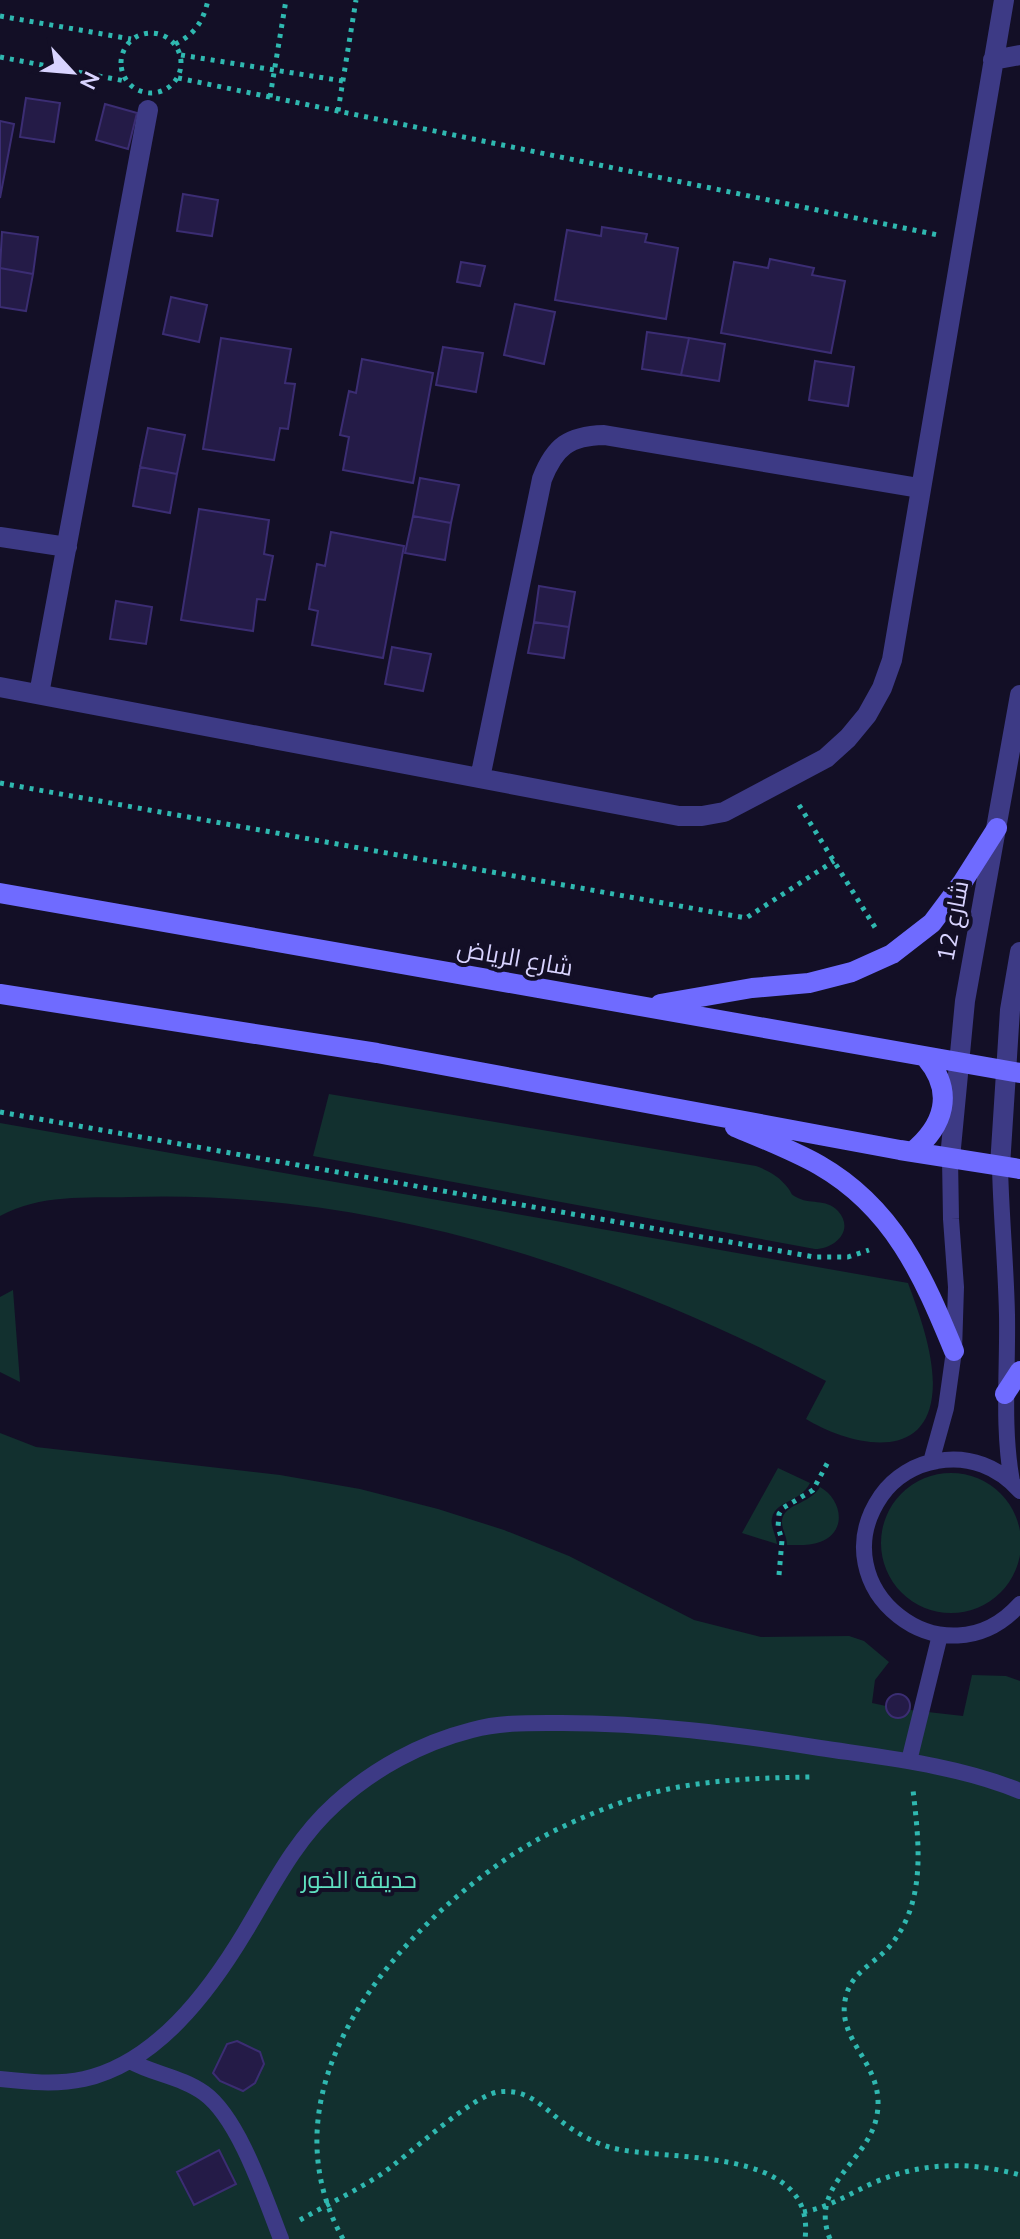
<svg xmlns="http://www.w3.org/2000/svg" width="1020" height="2239" viewBox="0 0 1020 2239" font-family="'Nunito Sans',Cairo,sans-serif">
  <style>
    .green { fill: #12302f }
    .building { fill: #241b47; stroke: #3b2d73; stroke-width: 2 }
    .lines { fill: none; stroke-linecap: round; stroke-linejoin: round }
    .path { stroke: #2fb8b0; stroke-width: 5; stroke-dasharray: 4 6; stroke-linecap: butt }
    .service { stroke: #3d3a85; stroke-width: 16 }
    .minor { stroke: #3d3a85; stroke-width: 20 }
    .tertiary { stroke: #3d3a85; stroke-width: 20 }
    .secondary { stroke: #6f6bff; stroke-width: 20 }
    .labels { text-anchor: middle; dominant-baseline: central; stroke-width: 8; stroke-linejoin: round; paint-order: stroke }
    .street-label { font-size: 24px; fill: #d9d4ff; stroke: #130f26 }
    .park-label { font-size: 24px; fill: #5fe0c0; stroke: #130f26 }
  </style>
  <rect width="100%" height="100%" fill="#130f26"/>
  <path class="green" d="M329,1094L756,1166C769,1171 779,1176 788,1188C792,1193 790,1194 796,1197C809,1205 826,1198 838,1211C855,1230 835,1249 815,1249L313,1156Z
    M0,1123L908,1283C920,1315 937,1362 932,1397C923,1465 845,1443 806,1419L826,1381C614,1269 373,1189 130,1197C86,1198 40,1194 0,1216Z
    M13,1290L20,1382L0,1372V1297Z
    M0,1433L36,1447L280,1475L360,1489L438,1509L504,1530L569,1556L694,1620L761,1637L849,1636L864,1641L889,1662L875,1680L872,1703L886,1706L888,1698L896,1693L906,1696L911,1704L910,1710L963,1716L972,1675L1006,1676L1020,1681V2239H0Z
    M778,1468L810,1483C800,1503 776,1500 772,1518C770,1526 776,1535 777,1544L742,1533Z
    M881 1543a70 70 0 1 1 140 0a70 70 0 1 1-140 0Z
    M820,1487C842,1499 848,1532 820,1542C810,1546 798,1545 787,1545C787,1536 781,1528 782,1520C785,1503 809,1505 820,1487Z"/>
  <path class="building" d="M26,98L60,103L54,142L20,137Z
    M105,104L137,113L128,149L96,140Z
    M0,121L14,124L0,198Z
    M183,194L218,200L212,236L177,231Z
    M602,227L647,234L645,242L678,248L666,319L555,300L567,230L601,236Z
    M2,232L38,237L33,274L0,268Z
    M770,259L814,268L812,275L845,281L831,353L721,333L734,262L768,268Z
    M461,262L485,266L480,286L457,282Z
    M0,268L33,274L26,311L0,307Z
    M171,297L207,305L199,342L163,334Z
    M515,304L555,312L544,364L504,355Z
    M647,332L689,338L681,375L642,369Z
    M221,338L291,349L285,383L295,384L288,429L280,428L274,460L203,449Z
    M689,338L725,344L719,381L681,375Z
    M443,347L483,353L476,392L436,385Z
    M362,359L433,373L413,483L343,470L349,437L340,435L349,391L356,393Z
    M815,361L854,367L848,406L809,400Z
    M148,428L185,435L177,474L140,467Z
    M140,467L177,474L170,513L133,506Z
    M420,478L459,485L451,523L413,516Z
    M199,509L269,520L264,554L273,556L265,600L257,599L253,631L181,620Z
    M413,516L451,523L445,560L405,553Z
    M331,532L404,546L383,658L312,645L318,611L309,609L317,564L325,566Z
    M539,586L575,592L569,627L534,622Z
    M116,601L152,607L146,644L110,639Z
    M534,622L569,627L564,658L528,653Z
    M392,647L431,654L423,691L385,684Z
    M886 1706a12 12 0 1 1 24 0a12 12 0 1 1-24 0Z
    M237,2041L260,2052L264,2064L255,2083L243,2091L220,2081L213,2073L227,2044Z
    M219,2150L236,2184L194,2205L177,2172Z"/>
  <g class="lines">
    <path class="path" d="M0,16L131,39
      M121 63a30 30 0 1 1 60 0a30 30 0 1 1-60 0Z
      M175,44C195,34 203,22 208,0
      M181,55L343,81
      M0,57L125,81
      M178,78L938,235
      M270,97L286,0
      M338,111L356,0
      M0,783L746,918L834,861
      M799,805L876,929
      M0,1112L814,1257H848L869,1250
      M779,1575L782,1540L778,1527L779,1514L783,1508L813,1490L829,1460
      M803,2212C830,2207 849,2194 873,2183C921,2162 970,2161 1020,2175
      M300,2220C326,2205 354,2192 380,2175C407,2157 471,2096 498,2092C526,2088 541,2105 561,2121C575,2132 592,2142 609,2147C664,2163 817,2143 805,2239
      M343,2239C261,2091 388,1940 506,1859C544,1833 588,1814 631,1799C689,1780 751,1778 811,1777
      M830,2239C808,2184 869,2162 877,2115C886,2063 834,2042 846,1996C852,1972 874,1964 889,1947C927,1903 919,1843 913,1790"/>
    <path class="service" d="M1000,1166C1001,1215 1006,1265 1007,1315C1008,1371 1002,1426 1012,1482
      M931,1462L946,1408L954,1351L956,1287L951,1219L950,1158
      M1020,1491C999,1467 969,1455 937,1461C916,1464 894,1477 881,1496C818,1588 945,1688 1020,1604
      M909,1761L940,1635
      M130,2061C153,2074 182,2077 204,2093C239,2118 265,2198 281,2239
      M0,2079C28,2082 56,2085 84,2079C156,2063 209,1992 245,1932C272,1887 295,1840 335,1804C373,1769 421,1743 472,1730C501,1722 531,1723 562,1723C648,1723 734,1734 820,1748C887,1758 956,1765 1020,1791"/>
    <path class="minor" d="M993,60L1020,55
      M0,537L67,547
      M0,687L679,816H702L724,812L826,758L848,738L867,715L882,688L892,660L1004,0
      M39,694L148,110
      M480,778L542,479C555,446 569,436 604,435L919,488"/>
    <path class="tertiary" d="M950,1158L965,1001L1020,695
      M1000,1166L1010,1010L1020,952"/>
    <path class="secondary" d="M0,893L1020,1073
      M0,994L377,1053L900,1150L1020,1169
      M660,1004L752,988L809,983L852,972L892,954L932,923L962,883L997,828
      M735,1127C764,1139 792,1150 819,1165C894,1208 923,1276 954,1351
      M912,1152C944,1126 955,1092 926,1058
      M1005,1394L1020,1371"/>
  </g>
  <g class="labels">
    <g class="street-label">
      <text transform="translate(953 921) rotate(-79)">شارع 12</text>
      <text transform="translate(515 958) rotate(10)">شارع الرياض</text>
    </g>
    <g class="park-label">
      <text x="359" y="1880">حديقة الخور</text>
    </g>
  </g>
  <g transform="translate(72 72) rotate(116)" stroke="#130f26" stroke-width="6" paint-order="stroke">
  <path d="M0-6L14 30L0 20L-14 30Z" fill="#d9d4ff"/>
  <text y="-12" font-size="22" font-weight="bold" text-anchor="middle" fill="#d9d4ff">N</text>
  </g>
</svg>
